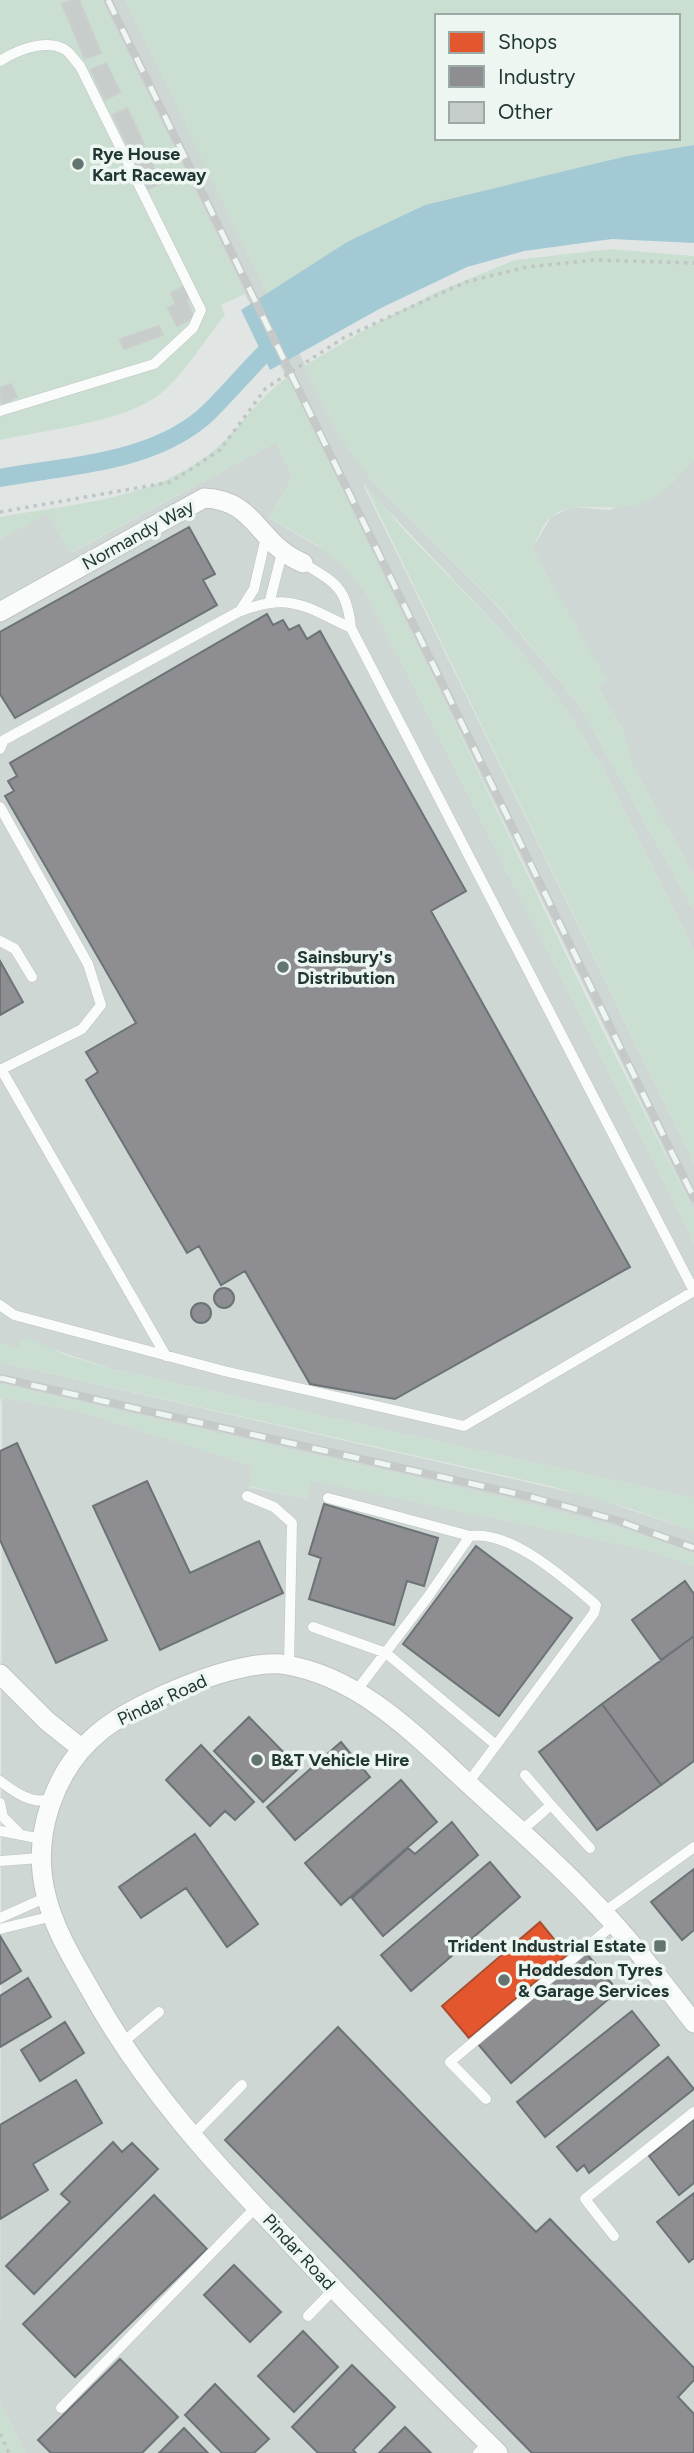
<svg xmlns="http://www.w3.org/2000/svg" width="694" height="2453" viewBox="0 0 694 2453" font-family="Figtree,sans-serif">
  <style>
    .built { fill: #ced7d4 }
    .green { fill: #cadfd2; fill-rule: evenodd }
    .water { fill: #a2c9d4 }
    .shops { fill: #e4572e; stroke: #a94d30; stroke-width: 2 }
    .industry { fill: #8d8d92; stroke: #6c7376; stroke-width: 2 }
    .lines { fill: none; stroke-linecap: round; stroke-linejoin: round }
    .canal { stroke: #a2c9d4; stroke-width: 18 }
    .building { fill: #c7cdcb; stroke: #cacfcd; stroke-width: 2 }
    .service-casing { stroke: #bec3c1; stroke-width: 11 }
    .minor-casing { stroke: #bec3c1; stroke-width: 21 }
    .path { stroke: #bfc6c5; stroke-width: 3.5; stroke-dasharray: 3.5 5; stroke-linecap: butt }
    .service { stroke: #fafbfb; stroke-width: 10 }
    .minor { stroke: #fafbfb; stroke-width: 19 }
    .rail-casing { stroke: #c5c9c8; stroke-width: 8 }
    .rail { stroke: #eef6f2; stroke-width: 5; stroke-dasharray: 16; stroke-linecap: butt }
    .poi-dot { fill: #647471; stroke: #eef6f2; stroke-width: 2.5 }
    .labels { text-anchor: middle; dominant-baseline: central; stroke-width: 7; stroke-linejoin: round; paint-order: stroke }
    .poi-label { font-size: 18px; font-weight: bold; fill: #203733; stroke: #eef6f2; text-anchor: start }
    .street-label { font-size: 18px; fill: #203733; stroke: #eef6f2 }
  </style>
  <rect width="100%" height="100%" fill="#e1e6e4"/>
  <path class="built" d="M101,0H125L312,379L370,478L498,607L578,703L694,910V950L604,771L566,709L515,645L363,484L694,1163V1211Z
    M276,442L293,477L269,518L334,556L353,572L370,600L694,1242V1498L112,1369L46,1347L17,1349L0,1343V539L47,513L71,553Z
    M694,460V876L631,763L624,732L597,686L606,680L532,549L551,517L573,507L610,510L673,482Z
    M0,1362L592,1497L694,1531V1554L631,1531L501,1497L0,1384Z
    M2,1397L82,1412L253,1466L249,1487L306,1499L311,1480L648,1550L694,1566V2453H25L0,2404Z"/>
  <path class="green" d="M0,0H101L245,294L221,305L225,315C204,340 186,373 160,394C126,422 44,430 0,440Z
    M125,0H694V145L627,156L547,176L347,242L267,294ZM437,16H678V138H437Z
    M611,249L694,256V460C680,475 661,497 640,504C613,513 572,499 551,517C543,523 537,540 532,549L607,680L597,686L624,732L631,763L694,876V910L578,703L499,607L370,478L340,438L304,366L375,324L437,292L515,260Z
    M288,377L599,1023L694,1211V1242L370,600C340,553 315,544 269,518L293,477L276,442L70,553L47,514L0,539V517C69,504 145,501 204,458C237,435 255,399 288,377Z
    M364,483L405,531L515,645L566,709L604,771L694,950V1163Z
    M25,1337L66,1355L112,1369L694,1498V1531L631,1509L546,1485L0,1362V1343L17,1348Z
    M0,1384L501,1497L631,1531L694,1554V1566L648,1550L311,1481L306,1499L249,1486L253,1466L82,1412L2,1397L0,1403Z
    M0,2404L25,2453H0Z"/>
  <path class="water" d="M694,145V243L612,239L524,251L467,267L381,308L270,370L241,310L347,242L425,205L627,156Z"/>
  <path class="shops" d="M540,1922L567,1955L469,2038L442,2006Z"/>
  <path class="industry" d="M189,527L215,574L203,580L217,605L15,718L0,694V632Z
    M267,614L273,625L283,620L289,630L299,625L307,639L320,631L466,891L431,911L630,1267L395,1399L310,1384L245,1271L221,1285L199,1246L187,1253L86,1080L98,1072L86,1052L136,1023L5,796L14,791L8,781L17,776L10,763Z
    M0,961L23,1002L0,1015Z
    M214 1298a10 10 0 1 1 20 0a10 10 0 1 1-20 0Z
    M191 1313a10 10 0 1 1 20 0a10 10 0 1 1-20 0Z
    M17,1443L107,1640L56,1663L0,1540V1451Z
    M147,1481L190,1573L259,1541L283,1593L160,1650L93,1506Z
    M324,1504L438,1538L424,1586L407,1581L394,1625L309,1599L321,1558L309,1554Z
    M476,1546L572,1618L499,1716L403,1644Z
    M685,1581L694,1594V1636L661,1660L632,1620Z
    M694,1636V1761L661,1785L602,1704Z
    M602,1704L661,1785L597,1830L539,1752Z
    M249,1717L299,1768L263,1802L214,1751Z
    M341,1742L370,1777L295,1840L267,1807Z
    M201,1745L254,1802L235,1820L225,1811L210,1826L166,1780Z
    M401,1780L437,1822L341,1905L305,1863Z
    M452,1822L478,1855L383,1936L352,1898L408,1848L415,1854Z
    M195,1834L258,1924L227,1947L186,1888L141,1918L119,1887Z
    M490,1862L520,1897L411,1991L381,1955Z
    M694,1869V1930L682,1940L651,1902Z
    M0,1936L21,1971L0,1984Z
    M586,1953L618,1991L511,2083L478,2044Z
    M28,1978L51,2017L0,2047V1996Z
    M632,2011L659,2045L545,2137L517,2102Z
    M65,2022L84,2053L40,2081L21,2050Z
    M338,2027L536,2232L550,2219L694,2368V2380L678,2397L694,2414V2453H532L225,2140Z
    M668,2057L694,2089L589,2173L584,2165L577,2171L557,2147Z
    M76,2080L102,2123L33,2164L48,2190L0,2219V2125Z
    M694,2119V2183L679,2195L649,2156Z
    M113,2142L122,2152L132,2143L158,2169L34,2294L6,2266L70,2202L61,2194Z
    M694,2193V2258L689,2262L657,2222Z
    M154,2195L207,2249L75,2377L23,2324Z
    M234,2265L281,2312L250,2342L204,2295Z
    M303,2331L338,2367L294,2412L258,2376Z
    M120,2359L178,2417L142,2453H51L38,2440Z
    M352,2365L395,2407L353,2450L356,2453H318L292,2427Z
    M215,2384L269,2439L254,2453H222L185,2415Z
    M405,2427L431,2453H379Z
    M184,2428L208,2453H159Z"/>
  <g class="lines">
    <path class="canal" d="M0,478C69,465 157,463 210,411C234,387 255,361 280,338"/>
  </g>
  <path class="building" d="M73,0H79L101,53L85,59L62,4Z
    M106,63L120,92L105,100L91,70Z
    M127,108L144,144L130,151L113,115Z
    M145,147L160,184L146,190L130,153Z
    M184,286L190,298L176,305L171,293Z
    M186,300L194,318L177,326L168,308Z
    M159,326L163,335L124,349L120,339Z
    M11,384L17,397L2,404L0,388Z"/>
  <g class="lines">
    <g class="service-casing">
      <path id="service" d="M0,61C17,50 44,39 64,49C70,52 75,61 80,66L201,310L193,328L154,364L0,411
        M270,600L282,553
        M241,611C292,592 305,607 351,628
        M0,749L4,740L240,611L254,589L266,537
        M0,807L88,964L101,1005L82,1029L0,1070
        M0,941L15,949L32,977
        M1,1069L166,1356
        M0,1305L14,1315L224,1371L464,1426L694,1291L351,628C347,588 336,583 303,563
        M247,1496L274,1507L292,1523L289,1665
        M328,1498L470,1536
        M313,1627L386,1653L496,1745
        M357,1690L427,1598L470,1536C511,1530 565,1579 596,1605L594,1613L468,1783
        M525,1775L551,1805
        M0,1781C13,1791 36,1808 52,1797
        M0,1803L3,1817L20,1834
        M0,1831L42,1839
        M521,1831L551,1805L590,1848
        M0,1861L40,1858
        M604,1912L694,1847
        M0,1918L47,1897
        M0,1929L53,1916
        M122,2043L159,2012
        M486,2099L450,2062L614,1924
        M192,2136L242,2085
        M614,2236L585,2199L694,2112
        M308,2316L334,2289
        M61,2408L256,2207
        M478,2453L489,2443"/>
    </g>
    <g class="minor-casing">
      <path id="minor" d="M0,612L204,498C257,500 257,544 303,563
        M0,1674L47,1721L82,1749
        M498,2453C425,2381 352,2309 282,2234C212,2161 146,2088 96,2000C77,1966 55,1933 46,1895C31,1836 54,1768 102,1730C137,1702 242,1656 287,1665C362,1678 417,1737 472,1787C510,1822 551,1857 587,1895C626,1934 660,1979 694,2023"/>
    </g>
    <path class="path" d="M0,512L171,482L220,450L266,388L345,337L466,282L527,267L595,260L694,263
      M0,2434L9,2453"/>
    <use href="#service" class="service"/>
    <use href="#minor" class="minor"/>
    <g class="rail-casing">
      <path id="rail" d="M108,0L694,1198
        M0,1378L531,1497L616,1520L694,1548"/>
    </g>
    <use href="#rail" class="rail"/>
  </g>
  <g class="poi-dot">
    <circle cx="78" cy="164" r="7"/>
    <circle cx="283" cy="967" r="7"/>
    <circle cx="257" cy="1760" r="7"/>
    <rect x="653" y="1939" width="14" height="14" rx="3.5"/>
    <circle cx="504" cy="1980" r="7"/>
  </g>
  <g class="labels">
    <g class="poi-label">
      <text x="92" y="154">Rye House<tspan x="92" dy="21">Kart Raceway</tspan></text>
      <text x="297" y="957">Sainsbury's<tspan x="297" dy="21">Distribution</tspan></text>
      <text x="271" y="1760">B&amp;T Vehicle Hire</text>
      <text x="646" y="1946" text-anchor="end">Trident Industrial Estate</text>
      <text x="518" y="1970">Hoddesdon Tyres<tspan x="518" dy="21">&amp; Garage Services</tspan></text>
    </g>
    <g class="street-label">
      <text transform="translate(138 535) rotate(-29)">Normandy Way</text>
      <text transform="translate(162 1700) rotate(-25)">Pindar Road</text>
      <text transform="translate(299 2252) rotate(47)">Pindar Road</text>
    </g>
  </g>
  <rect x="435" y="14" width="245" height="126" fill="#eef6f2" stroke="#9caaa6" stroke-width="2"/>
  <rect x="449" y="32" width="35" height="21" fill="#e4572e" stroke="#9caaa6" stroke-width="2"/>
  <text x="498" y="49" font-size="21" fill="#203733">Shops</text>
  <rect x="449" y="66" width="35" height="21" fill="#8d8d92" stroke="#9caaa6" stroke-width="2"/>
  <text x="498" y="84" font-size="21" fill="#203733">Industry</text>
  <rect x="449" y="102" width="35" height="21" fill="#c7cdcb" stroke="#9caaa6" stroke-width="2"/>
  <text x="498" y="119" font-size="21" fill="#203733">Other</text>
</svg>
